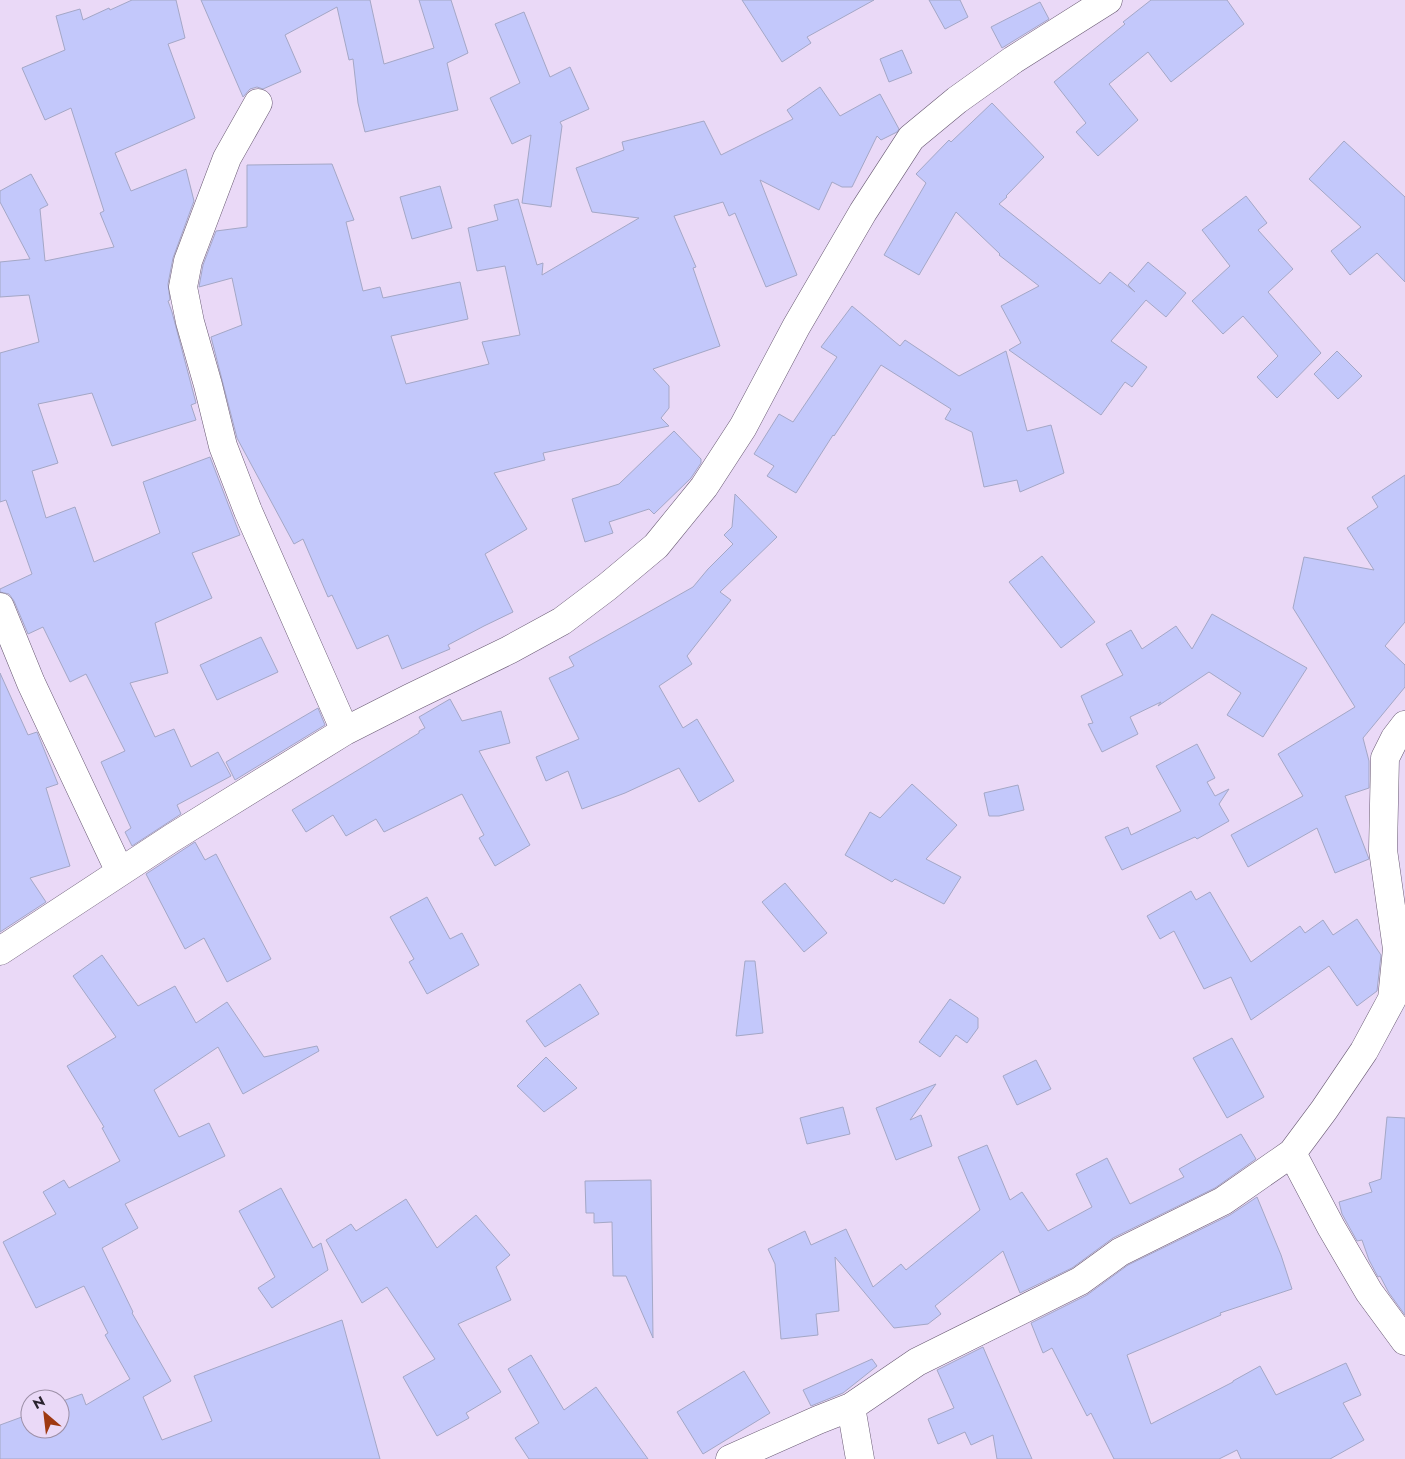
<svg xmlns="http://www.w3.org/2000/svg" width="1405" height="1459" viewBox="0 0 1405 1459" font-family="Jost,sans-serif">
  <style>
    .building { fill: #c3c8fb; stroke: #a4a7c6 }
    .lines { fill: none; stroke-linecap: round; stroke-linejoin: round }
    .minor-casing { stroke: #695a73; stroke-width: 29 }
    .minor { stroke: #fff; stroke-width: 28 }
  </style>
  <rect width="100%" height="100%" fill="#ead9f7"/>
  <path class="building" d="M132,0H176L185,38L168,44L195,118L115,153L131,191L186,169L194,201L173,258L168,284L170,300L168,301L172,312L196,403L191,405L196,420L112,446L92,393L38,404L58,463L32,471L46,518L75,507L94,562L160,533L143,482L210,457L240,535L192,553L212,598L155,623L168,673L130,683L155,737L174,729L191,767L218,752L231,776L177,805L181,814L132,846L125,832L131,828L101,762L125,751L86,674L70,682L43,627L28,634L14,601L9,594L0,592V589L32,574L6,500L0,502V353L39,342L29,295L0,297V262L30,259L0,202V191L31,174L48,205L40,209L45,261L114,247L100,213L104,211L71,108L45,120L22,68L65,50L56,16L80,9L83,20L109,8L110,10Z
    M201,0H370L384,64L434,48L419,0H451L468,53L447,63L458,110L365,132L358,103L353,59L349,60L337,7L285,35L301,72L263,89L257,87L250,89L243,97Z
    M742,0H874L807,37L811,43L782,62Z
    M929,0H960L968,17L945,29Z
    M1151,0H1227L1244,24L1171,82L1148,52L1109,84L1138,120L1098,156L1076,132L1086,123L1054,82L1125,24L1123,22Z
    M1040,2L1049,19L1002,48L991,27Z
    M524,12L550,77L570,67L589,109L560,122L562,126L551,207L522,203L531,135L512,144L490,98L520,83L495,24Z
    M902,50L912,73L889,82L880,59Z
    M820,87L840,116L880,94L899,129L897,132L881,140L877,136L852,187H842L832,182L819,210L760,180L797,275L766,287L735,213L729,216L723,202L674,216L696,267L693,268L720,346L653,369L669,386V408L661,418L669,426L543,453L545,460L494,473L527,529L485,554L513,612L484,626L448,645L450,649L402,669L388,635L357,649L332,595L328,597L303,539L294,544L237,438L211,337L242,325L232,278L199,287L203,265L216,231L247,227V165L332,164L354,220L346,222L363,291L380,287L383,298L460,282L468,319L391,336L406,384L489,364L482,342L520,335L505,266L477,271L468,228L498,220L494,205L518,199L537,265L543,263L542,275L639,218L592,212L576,168L624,150L622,142L704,121L721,155L793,119L787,110Z
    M992,103L1044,157L1006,196L1007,197L999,204L1100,284L1110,272L1135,292L1128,285L1148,262L1186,293L1166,317L1146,300L1111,341L1147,367L1132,387L1125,382L1101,415L1009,350L1021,343L1001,306L1039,286L999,255L1000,254L956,212L919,275L884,255L926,183L916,174L949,140L951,142Z
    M1344,141L1405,197V282L1377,253L1350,275L1331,251L1361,227L1309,179Z
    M440,186L452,228L412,239L400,197Z
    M1246,196L1267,223L1258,230L1293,269L1268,292L1321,353L1277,398L1257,377L1278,356L1243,316L1223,334L1192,301L1230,266L1202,230Z
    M852,306L900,346L905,340L959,376L1006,351L1027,431L1051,425L1064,473L1020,492L1017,480L984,487L972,432L945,419L951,409L881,365L834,436L833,435L796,493L767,476L774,466L754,454L779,414L793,422L837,357L821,347Z
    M1337,351L1362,376L1338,399L1314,374Z
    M674,431L701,459V463L691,478L654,514L649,509L609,522L613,533L585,542L572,499L619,484Z
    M1405,475V622L1385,646L1405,665V687L1363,738L1369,761V788L1345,796L1369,859L1335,873L1317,828L1248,867L1231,835L1303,796L1278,754L1355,707L1293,608L1304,557L1374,570L1347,528L1378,507L1372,497Z
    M735,494L777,537L720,592L731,600L687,656L692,664L659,686L683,728L697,719L734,781L699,802L679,768L625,793L582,809L568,771L546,781L536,757L579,739L549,678L574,666L569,657L693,587L708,569L733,544L724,535L732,527Z
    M1042,556L1095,622L1061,648L1009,582Z
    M1212,614L1307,668L1263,737L1227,715L1241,693L1209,672L1158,706L1161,702L1130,717L1138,734L1102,752L1088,724L1093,723L1081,696L1123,675L1106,644L1131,630L1142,649L1176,626L1192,649Z
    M261,637L278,672L217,700L200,665Z
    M0,673L28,735L37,732L58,784L46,788L70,866L30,878L46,902L0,932Z
    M450,699L462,721L501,711L510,743L479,751L530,845L495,866L479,838L484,835L462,794L384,832L376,819L346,836L333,815L306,832L292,810L419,733V731L425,728L419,717Z
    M318,708L325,725L235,780L226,762Z
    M1197,744L1215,778L1207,782L1215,796L1229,789L1219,804L1229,821L1197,839L1195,837L1122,870L1105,837L1128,827L1131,835L1181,811L1156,766Z
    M912,784L957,825L926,859L961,877L944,904L895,879L892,882L845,855L870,812L880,818Z
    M1018,785L1024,810L999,816H989L984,793Z
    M195,842L205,860L216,854L271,959L227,982L204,938L185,949L146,874Z
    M785,883L827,933L804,952L762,902Z
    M1191,891L1196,900L1210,892L1251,962L1300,926L1305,933L1323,920L1333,935L1357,919L1381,955L1377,991L1357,1006L1329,966L1251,1020L1231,977L1204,989L1174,931L1160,939L1147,916Z
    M427,897L450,939L462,933L479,965L427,994L409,962L414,959L390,917Z
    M102,955L138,1006L175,986L196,1023L227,1002L264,1057L317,1046L319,1051L243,1094L218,1047L154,1090L179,1137L209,1123L225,1156L125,1204L138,1228L102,1248L133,1312L132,1313L171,1381L143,1397L162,1440L212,1421L194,1376L342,1320L380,1459H0V1425L30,1414V1429H60V1402L82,1394L86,1405L130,1379L105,1335L108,1333L84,1286L36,1308L3,1242L56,1214L43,1192L64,1180L69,1188L120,1161L102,1128L104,1127L67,1066L116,1037L73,976Z
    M745,961H755L763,1033L736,1036Z
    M580,984L599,1014L545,1047L526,1021Z
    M950,999L978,1018V1028L967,1043L956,1035L940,1057L919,1042Z
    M1232,1038L1264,1097L1227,1118L1193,1058Z
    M546,1057L577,1088L544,1112L517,1086Z
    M1036,1060L1051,1089L1017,1105L1003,1076Z
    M936,1084L910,1120L921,1115L932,1146L896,1160L876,1108Z
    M843,1107L850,1134L807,1144L800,1118Z
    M1387,1117L1405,1118V1315L1389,1293L1380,1276L1378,1277L1369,1260L1362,1240L1357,1241L1342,1214L1339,1202L1372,1192L1369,1183L1381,1179Z
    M1241,1134L1256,1159L1215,1188L1113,1238L1072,1268L1020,1293L1003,1251L935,1306L941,1314L928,1324L894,1328L835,1257L839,1311L816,1314L818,1335L781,1339L775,1264L768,1249L805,1231L811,1245L846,1229L873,1287L901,1264L906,1270L980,1210L958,1157L987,1145L1010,1200L1022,1192L1048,1231L1092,1207L1076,1174L1107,1158L1130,1204L1184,1177L1179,1169Z
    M651,1180L653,1338L626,1276H613L612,1222L594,1223V1213H586L585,1181Z
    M281,1188L313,1248L321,1243L328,1270L272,1308L258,1288L275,1277L239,1211Z
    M1257,1197L1281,1255L1292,1289L1220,1313L1221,1315L1127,1355L1151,1424L1233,1382V1381L1260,1366L1276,1395L1346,1363L1361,1395L1343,1403L1364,1440L1330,1459H1241L1237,1450L1219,1459H1114L1091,1413L1087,1416L1052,1348L1043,1353L1031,1323L1087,1295L1128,1265L1230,1215Z
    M406,1199L437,1248L476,1215L510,1255L496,1267L511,1300L458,1324L501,1392L466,1413L469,1418L437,1436L403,1377L435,1359L387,1287L362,1303L326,1240L351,1224L356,1231Z
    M983,1347L992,1368L1032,1459H997L993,1435L971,1445L965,1432L938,1444L928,1419L954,1408L937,1370Z
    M531,1355L564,1410L596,1387L648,1459H529L515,1438L539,1423L508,1369Z
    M872,1359L877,1366L843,1393L811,1406L803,1390Z
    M744,1371L770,1413L703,1454L677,1412Z"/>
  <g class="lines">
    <g class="minor-casing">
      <path id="minor" d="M258,103L227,158L188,261L183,287L190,322L208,385L223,446L248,511L345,731
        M0,607L31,683L120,872
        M0,951L172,838L345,731L410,698L509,650L562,621L607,587L656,546L704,487L743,427L796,327L863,212L911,138L957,100L1013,60L1108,0
        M1292,1153L1331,1227L1369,1292L1405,1341
        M851,1407L860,1459
        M730,1459L818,1420L851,1407L917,1362L1080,1281L1120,1252L1223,1201L1292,1153L1324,1110L1364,1051L1392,999L1397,949L1383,850L1385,758L1395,738L1405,725"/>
    </g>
    <use href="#minor" class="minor"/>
  </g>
  <g transform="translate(45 1414) rotate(332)"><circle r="24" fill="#ead9f7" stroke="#9d90a7"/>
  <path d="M0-4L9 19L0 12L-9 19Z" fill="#9f3912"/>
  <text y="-8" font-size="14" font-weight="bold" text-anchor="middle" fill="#2a232e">N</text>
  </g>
</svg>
